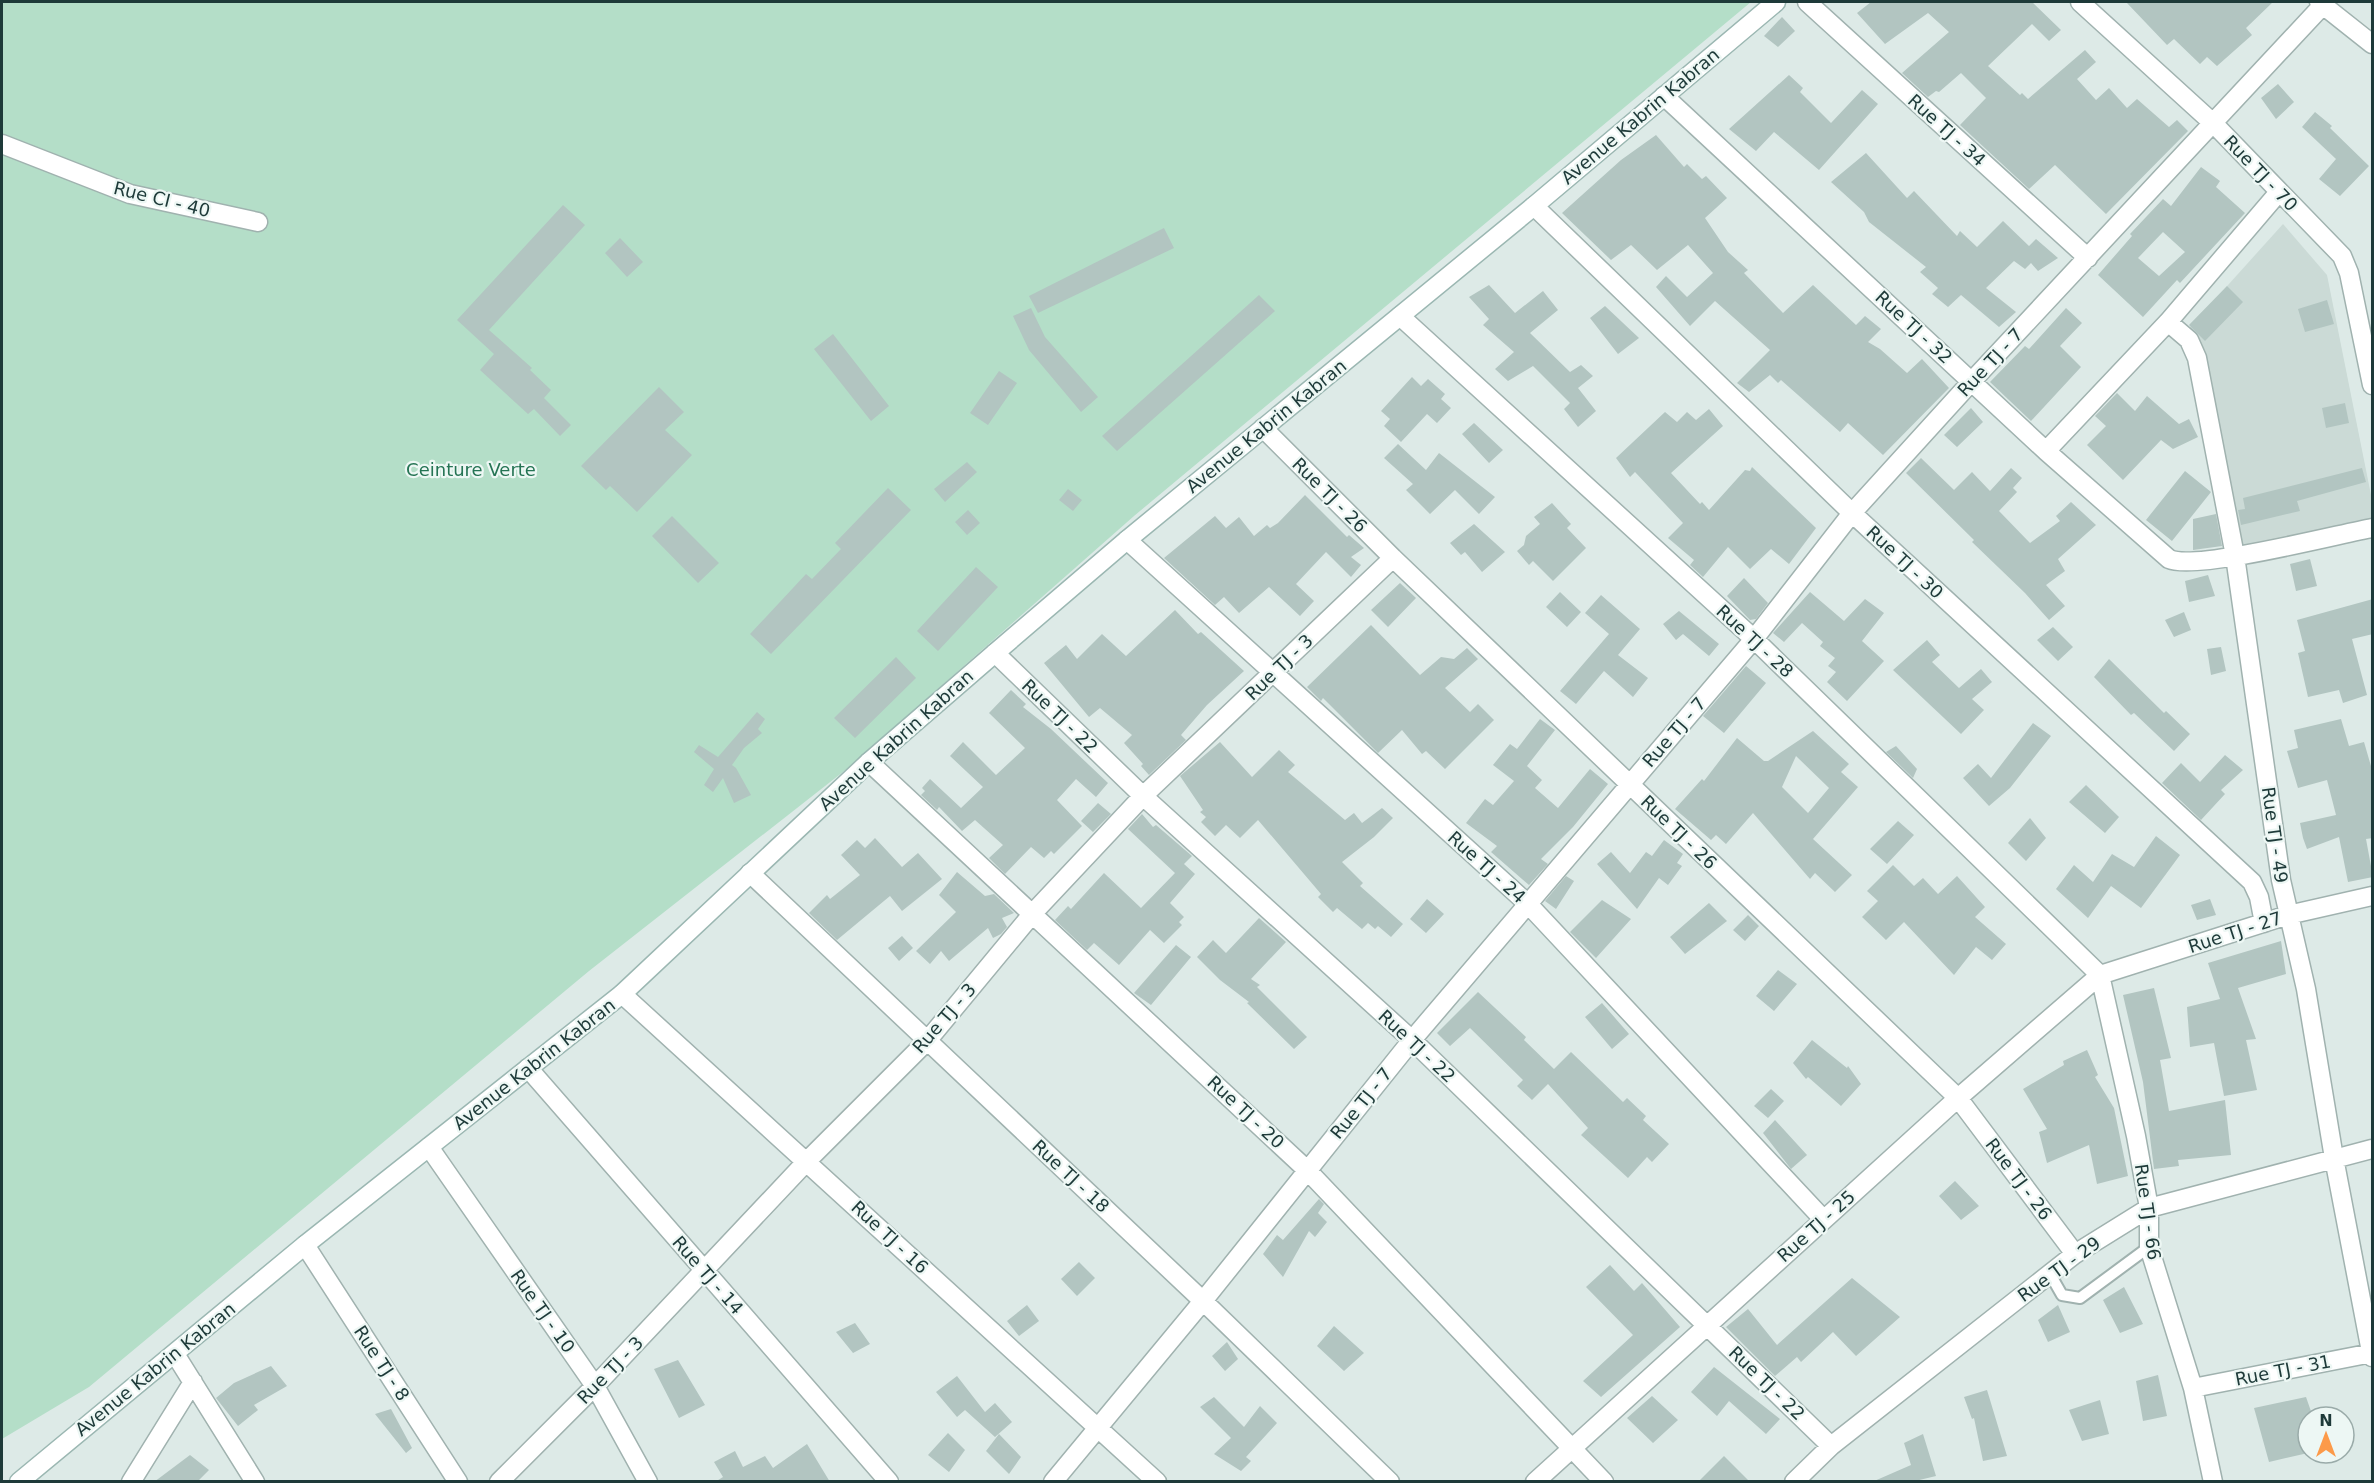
<svg xmlns="http://www.w3.org/2000/svg" width="2374" height="1483" viewBox="0 0 2374 1483" font-family="'DejaVu Sans',sans-serif">
  <style>
    .built { fill: #cbdad6 }
    .green { fill: #b4dec8 }
    .building { fill: #b2c5c1; fill-rule: evenodd }
    .lines { fill: none; stroke-linecap: round; stroke-linejoin: round }
    .lane-casing { stroke: #a0b2af; stroke-width: 14 }
    .street-casing { stroke: #a0b2af; stroke-width: 21 }
    .secondary-casing { stroke: #9bb7b2; stroke-width: 21 }
    .lane { stroke: #fff; stroke-width: 10 }
    .street { stroke: #fff; stroke-width: 18 }
    .secondary { stroke: #fff; stroke-width: 18 }
    .labels { text-anchor: middle; dominant-baseline: central; stroke-width: 4.5; stroke-linejoin: round; paint-order: stroke }
    .street-label { font-size: 18px; fill: #1e3a39; stroke: #edf7f4 }
    .park-label { font-size: 18px; fill: #257454; stroke: #edf7f4 }
  </style>
  <rect width="100%" height="100%" fill="#ddeae7"/>
  <path class="built" d="M2283,224L2327,275L2372,500V524L2228,557L2183,335Z"/>
  <path class="green" d="M2,2H1751L1134,516L848,768L589,971L89,1387L2,1439Z"/>
  <path class="building" d="M1871,2H2032L2061,30L2049,41L2032,24L1988,66L2020,95L2022,93L2028,99L2085,50L2096,62L2077,79L2096,100L2109,88L2127,108L2137,99L2169,127L2177,120L2188,131L2106,214L2055,165L2029,189L1960,125L1986,98L1961,73L1939,92L1936,91L1928,97L1902,73L1949,32L1928,13L1885,44L1857,13Z
    M2126,2H2273L2246,28L2252,35L2217,66L2207,57L2200,64L2174,39L2167,45Z
    M1782,17L1795,31L1778,47L1764,36Z
    M1789,75L1803,88L1800,92L1831,123L1862,90L1878,104L1819,170L1774,132L1756,151L1729,129Z
    M2278,84L2294,102L2276,119L2261,98Z
    M2315,112L2332,126L2330,128L2369,166L2340,196L2319,179L2336,159L2302,127Z
    M1656,135L1684,167L1687,164L1702,179L1706,176L1727,198L1705,218L1728,252L1748,270L1744,273L1783,313L1813,285L1856,325L1865,316L1881,329L1868,342L1880,349L1907,373L1922,359L1949,388L1883,455L1848,423L1840,432L1781,380L1778,383L1770,375L1749,392L1737,383L1770,350L1715,301L1690,326L1656,287L1666,276L1687,297L1713,273L1688,245L1657,270L1631,245L1611,260L1562,213L1621,160Z
    M1866,153L1907,198L1914,191L1957,236L1960,231L1977,247L2003,221L2029,246L2036,239L2058,258L2038,271L2031,263L2025,269L2014,261L1986,288L2016,312L1999,327L1961,295L1948,307L1932,294L1938,288L1920,272L1926,267L1869,222L1864,212L1831,182Z
    M2201,167L2220,181L2216,187L2245,213L2180,283L2177,280L2143,317L2098,275L2132,236L2130,234L2163,199L2171,206ZM2163,232L2185,252L2159,276L2138,258Z
    M563,205L585,225L489,330L532,368L530,370L551,390L544,398L571,425L560,436L534,409L528,414L480,370L494,354L457,320Z
    M1164,228L1174,248L1038,313L1029,296Z
    M620,238L643,262L627,277L605,253Z
    M1489,285L1515,313L1543,291L1558,310L1530,333L1570,372L1581,365L1593,376L1578,388L1596,411L1578,427L1564,409L1570,403L1533,366L1508,381L1495,369L1514,352L1483,325L1489,319L1469,297Z
    M2227,286L2243,302L2205,341L2189,325Z
    M1259,295L1275,311L1117,451L1102,436Z
    M2327,300L2334,324L2305,332L2298,309Z
    M1605,306L1639,338L1618,354L1590,318Z
    M1031,308L1045,337L1098,397L1081,412L1029,350L1013,316Z
    M2066,308L2082,323L2060,346L2081,367L2031,421L1990,382L2025,346L2029,349Z
    M833,334L889,406L871,421L814,349Z
    M999,371L1017,383L988,425L970,413Z
    M1412,377L1421,386L1428,379L1445,394L1441,399L1451,408L1437,423L1427,414L1401,442L1384,426L1390,419L1381,411Z
    M659,387L684,412L665,430L692,455L637,512L610,486L606,490L581,466Z
    M2117,393L2135,411L2147,396L2179,424L2189,419L2198,437L2173,449L2161,440L2123,480L2087,445L2106,426L2095,416Z
    M2345,403L2349,423L2326,428L2322,408Z
    M1971,408L1983,422L1957,447L1944,435Z
    M1709,409L1723,426L1671,473L1700,504L1702,502L1709,510L1745,470L1750,471L1752,467L1816,528L1789,564L1771,549L1750,569L1728,547L1703,577L1690,565L1694,560L1668,538L1683,523L1635,472L1630,477L1616,458L1665,412L1677,422L1687,412L1696,420Z
    M1474,423L1503,450L1489,463L1462,434Z
    M1398,444L1426,470L1439,453L1495,497L1479,514L1455,490L1430,514L1406,490L1413,484L1384,458Z
    M1921,458L1954,490L1972,472L1990,491L2011,468L2022,478L2013,488L2017,492L1999,511L2030,543L2060,521L2056,516L2071,502L2096,525L2058,559L2065,571L2046,585L2065,606L2049,620L2025,593L1972,542L1974,540L1906,473Z
    M967,462L977,472L945,502L934,489Z
    M2362,468L2366,482L2297,501L2300,511L2241,525L2238,510L2245,509L2243,498Z
    M2185,471L2211,492L2172,541L2146,520Z
    M888,488L911,510L771,654L750,634L806,574L812,579L841,549L835,543Z
    M1068,489L1082,500L1073,511L1059,500Z
    M1305,495L1347,537L1349,535L1364,548L1351,557L1361,565L1351,577L1326,552L1296,584L1314,601L1300,616L1269,587L1239,613L1224,597L1215,605L1164,558L1215,516L1226,528L1239,517L1254,536L1267,525L1270,528L1278,523Z
    M1552,503L1571,524L1567,528L1586,548L1553,581L1533,561L1529,565L1517,551L1524,545L1526,536L1540,524L1534,517Z
    M968,510L980,523L967,535L955,522Z
    M2216,514L2222,546L2193,550V519Z
    M672,516L719,563L698,583L652,536Z
    M1474,524L1505,552L1482,572L1465,552L1461,555L1450,543Z
    M2310,559L2317,586L2296,591L2290,564Z
    M976,567L998,587L938,651L917,631Z
    M2208,575L2215,596L2189,602L2185,581Z
    M1744,578L1768,603L1756,619L1750,620L1727,596Z
    M1400,583L1416,598L1388,627L1371,610Z
    M1560,592L1581,612L1567,627L1546,607Z
    M1810,592L1844,621L1865,599L1884,613L1862,641L1884,661L1847,701L1827,682L1836,672L1828,666L1835,658L1820,646L1823,642L1802,623L1784,642L1773,633Z
    M1601,595L1640,629L1618,655L1648,678L1633,697L1604,671L1576,704L1560,691L1609,634L1585,613Z
    M2373,599V634L2352,639L2367,695L2343,703L2339,690L2308,697L2298,653L2305,651L2297,620Z
    M1175,610L1198,634L1201,632L1244,671L1207,705L1181,735L1186,740L1149,775L1141,766L1143,764L1124,743L1132,735L1100,708L1089,717L1044,663L1066,645L1077,659L1102,634L1126,656Z
    M1679,611L1719,644L1709,656L1683,634L1676,640L1663,624Z
    M2184,612L2191,630L2174,637L2165,620Z
    M1371,625L1420,675L1441,657L1454,659L1467,648L1478,659L1445,688L1470,712L1478,704L1494,720L1445,769L1426,751L1422,754L1402,730L1378,753L1323,698L1321,701L1307,687Z
    M2053,627L2073,647L2058,661L2037,640Z
    M1927,640L1940,655L1932,662L1959,688L1981,669L1992,682L1972,699L1984,710L1961,734L1893,670Z
    M2221,647L2226,671L2211,675L2207,649Z
    M896,657L916,678L855,738L834,718Z
    M2109,659L2164,713L2166,711L2190,734L2174,751L2134,713L2131,715L2094,677Z
    M1746,666L1766,683L1724,733L1703,716Z
    M1011,690L1026,704L1023,707L1051,729L1108,783L1096,797L1076,779L1057,800L1082,826L1054,854L1051,851L1044,858L1031,847L1005,874L989,858L1003,845L975,820L962,831L939,807L937,810L921,795L925,791L922,788L930,779L961,808L983,787L950,756L963,742L996,775L1025,748L989,713Z
    M757,712L765,719L758,729L762,733L744,748L732,765L736,768L751,795L734,803L723,778L713,792L704,785L714,769L694,752L699,745L718,757Z
    M1540,719L1555,730L1527,766L1542,780L1535,788L1558,808L1590,769L1608,784L1573,827L1541,859L1548,864L1529,885L1491,852L1497,846L1466,823L1485,799L1493,805L1514,781L1493,765L1510,744L1517,749Z
    M2341,719L2349,746L2364,742L2373,773V838L2366,839L2373,877L2348,882L2339,837L2307,849L2303,838L2300,823L2336,815L2327,780L2298,788L2287,751L2298,748L2294,730Z
    M2033,723L2051,736L2010,788L1989,806L1963,778L1978,764L1991,778Z
    M1813,731L1849,764L1841,772L1858,787L1813,839L1852,875L1835,892L1815,873L1810,879L1753,813L1726,844L1716,835L1711,840L1675,809L1702,779L1704,781L1737,738L1764,761H1768ZM1796,756L1829,788L1808,813L1782,787Z
    M1220,742L1252,777L1279,750L1295,765L1288,772L1345,820L1354,813L1362,823L1382,808L1393,818L1374,837L1342,862L1363,883L1360,886L1403,924L1391,937L1378,926L1375,929L1368,923L1362,929L1337,908L1333,912L1318,897L1321,894L1258,820L1240,838L1226,825L1215,836L1201,822L1206,817L1200,812L1203,810L1180,776Z
    M1896,746L1917,769L1913,778L1886,752Z
    M2225,755L2243,770L2221,790L2225,794L2201,820L2162,783L2181,763L2200,782Z
    M2086,785L2119,817L2105,833L2069,802Z
    M1098,803L1111,814L1093,832L1081,821Z
    M1142,814L1153,827L1156,825L1192,856L1184,864L1195,874L1170,903L1184,917L1179,922L1182,925L1164,943L1150,930L1119,965L1094,943L1087,950L1055,920L1068,906L1071,909L1104,873L1141,908L1175,873L1128,829Z
    M2030,818L2046,838L2026,861L2008,843Z
    M1898,821L1914,835L1887,864L1870,849Z
    M2156,836L2180,855L2141,908L2111,886L2088,918L2056,889L2074,865L2093,882L2112,854L2134,867Z
    M875,838L902,867L918,853L942,879L902,911L890,896L837,940L809,913L827,895L830,899L860,875L841,855L857,840L865,848Z
    M1664,840L1683,854L1677,863L1682,866L1668,885L1659,878L1637,909L1597,864L1611,852L1630,873L1646,852L1652,856Z
    M1893,865L1914,886L1923,878L1938,894L1957,876L1985,907L1975,917L2006,944L1992,960L1976,947L1954,975L1904,922L1886,940L1862,917L1878,901L1867,891Z
    M957,872L985,896L994,894L1014,913L1002,918L1007,927L1001,934L993,938L988,928L949,961L941,951L930,964L916,951L956,912L939,895Z
    M1566,876L1574,881L1556,909L1545,901Z
    M1427,899L1444,914L1426,933L1410,919Z
    M2210,899L2216,915L2197,920L2191,905Z
    M1602,900L1631,919L1596,958L1570,932Z
    M1709,903L1727,921L1685,954L1670,937Z
    M1748,915L1759,926L1745,941L1733,930Z
    M1259,918L1286,942L1251,979L1260,985L1257,987L1307,1037L1294,1049L1247,1003L1249,1002L1220,980L1197,957L1213,940L1226,953Z
    M902,936L913,948L899,961L888,948Z
    M2281,941L2286,974L2238,988L2256,1039L2246,1040L2257,1090L2224,1096L2214,1043L2190,1047L2187,1007L2220,999L2208,963Z
    M1176,945L1191,957L1151,1005L1134,993Z
    M1778,970L1797,984L1774,1011L1756,996Z
    M2154,988L2171,1058L2160,1060L2169,1111L2225,1100L2231,1155L2178,1160L2179,1166L2154,1169L2143,1082L2123,995Z
    M1478,992L1526,1037L1524,1040L1554,1069L1571,1052L1623,1102L1627,1098L1646,1116L1643,1120L1669,1144L1652,1162L1647,1157L1628,1178L1581,1135L1588,1128L1548,1084L1532,1100L1517,1086L1523,1080L1470,1028L1450,1046L1437,1033Z
    M1602,1003L1629,1034L1612,1049L1585,1017Z
    M1812,1040L1847,1068L1848,1066L1861,1084L1841,1106L1808,1077L1806,1079L1793,1063Z
    M2087,1050L2098,1075L2095,1077L2114,1108L2128,1176L2097,1184L2089,1145L2047,1163L2039,1132L2047,1129L2023,1089L2064,1065L2063,1061Z
    M1771,1089L1784,1101L1768,1118L1754,1106Z
    M1775,1120L1807,1155L1791,1169L1763,1133Z
    M1955,1181L1979,1206L1961,1220L1939,1196Z
    M1319,1199L1324,1204L1318,1213L1327,1222L1315,1237L1309,1231L1283,1277L1263,1254L1277,1235L1283,1240Z
    M1079,1262L1095,1278L1077,1296L1061,1279Z
    M1610,1265L1634,1291L1642,1283L1680,1327L1601,1397L1583,1381L1633,1335L1586,1287Z
    M1852,1278L1900,1317L1856,1356L1833,1332L1801,1362L1797,1357L1775,1376L1726,1327L1748,1309L1777,1345Z
    M2124,1287L2143,1324L2120,1333L2103,1300Z
    M1027,1305L1039,1321L1019,1336L1007,1321Z
    M2058,1305L2070,1332L2048,1342L2038,1320Z
    M855,1323L870,1344L853,1353L836,1332Z
    M1334,1326L1364,1353L1344,1371L1317,1346Z
    M1227,1342L1238,1359L1225,1371L1212,1356Z
    M678,1360L705,1405L679,1418L654,1369Z
    M271,1366L287,1386L254,1405L258,1410L238,1426L216,1398L234,1383Z
    M1714,1367L1780,1419L1766,1434L1729,1401L1717,1416L1691,1392Z
    M2158,1375L2167,1416L2143,1421L2136,1381Z
    M957,1376L985,1412L995,1403L1012,1422L995,1437L965,1410L957,1417L936,1392Z
    M1987,1390L2007,1456L1983,1461L1974,1418L1972,1419L1964,1397Z
    M1652,1396L1678,1420L1653,1443L1627,1418Z
    M1214,1397L1244,1427L1260,1406L1277,1423L1246,1457L1251,1461L1241,1471L1214,1454L1231,1438L1200,1407Z
    M2306,1397L2313,1417H2308V1453L2269,1462L2254,1408Z
    M2100,1400L2109,1434L2082,1441L2069,1410Z
    M391,1409L412,1448L406,1453L375,1414Z
    M948,1433L965,1450L949,1472L928,1455Z
    M999,1434L1021,1457L1009,1474L986,1451Z
    M1923,1434L1936,1476L1911,1482H1872L1911,1465L1904,1443Z
    M807,1444L830,1482H715L723,1477L714,1462L735,1451L743,1467L765,1456L773,1468Z
    M190,1455L209,1470L197,1482H154Z
    M1724,1456L1750,1482H1698Z"/>
  <g class="lines">
    <g class="lane-casing">
      <path id="lane" d="M2050,1274L2062,1295L2080,1298L2149,1247"/>
    </g>
    <g class="street-casing">
      <path id="street" d="M1807,2L2088,258
        M2080,2L2214,124L2342,256L2349,273L2372,385
        M2319,2L2372,44
        M1664,96L2046,451L2169,559C2195,571 2335,535 2372,528
        M2,144L130,194L258,222
        M1534,206L1852,513L2252,882L2259,897L2264,923
        M1400,316L1754,639L2100,975
        M2168,322L2189,340L2197,358L2235,556L2281,880L2306,989L2334,1158L2372,1357
        M1263,428L1393,558L1958,1098L2075,1254
        M2046,451L2168,322L2279,192
        M1127,540L1528,904L1823,1219
        M995,653L1143,796L1412,1040L1831,1446
        M869,762L1307,1170L1604,1482
        M750,873L1203,1301L1390,1482
        M2100,975L2136,1136L2149,1208V1247L2193,1388L2213,1482
        M622,994L1157,1482
        M528,1068L889,1482
        M429,1147L595,1386L648,1482
        M305,1245L458,1482
        M175,1354L255,1482
        M2193,1388L2372,1353
        M131,1482L193,1382
        M499,1482L595,1386L807,1161L927,1041L1033,913L1143,796L1393,558
        M1053,1482L1203,1301L1412,1040L1754,639L1852,513L1972,381L2322,6
        M1535,1482L1958,1098L2100,975L2288,915L2372,896
        M1794,1482L1831,1446L2075,1254L2149,1208L2372,1149"/>
    </g>
    <g class="secondary-casing">
      <path id="secondary" d="M19,1482L305,1245L622,994L869,762L995,653L1127,540L1534,206L1776,2"/>
    </g>
    <use href="#lane" class="lane"/>
    <use href="#street" class="street"/>
    <use href="#secondary" class="secondary"/>
  </g>
  <g class="labels">
    <g class="street-label">
      <text transform="translate(1640 116) rotate(-40)">Avenue Kabrin Kabran</text>
      <text transform="translate(1947 130) rotate(42)">Rue TJ - 34</text>
      <text transform="translate(2261 173) rotate(46)">Rue TJ - 70</text>
      <text transform="translate(162 199) rotate(14)">Rue CI - 40</text>
      <text transform="translate(1914 327) rotate(43)">Rue TJ - 32</text>
      <text transform="translate(1990 362) rotate(-47)">Rue TJ - 7</text>
      <text transform="translate(1266 426) rotate(-39)">Avenue Kabrin Kabran</text>
      <text transform="translate(1330 495) rotate(45)">Rue TJ - 26</text>
      <text transform="translate(1905 562) rotate(43)">Rue TJ - 30</text>
      <text transform="translate(1755 641) rotate(43)">Rue TJ - 28</text>
      <text transform="translate(1279 667) rotate(-44)">Rue TJ - 3</text>
      <text transform="translate(1060 716) rotate(44)">Rue TJ - 22</text>
      <text transform="translate(1674 732) rotate(-49)">Rue TJ - 7</text>
      <text transform="translate(896 740) rotate(-42)">Avenue Kabrin Kabran</text>
      <text transform="translate(1679 832) rotate(44)">Rue TJ - 26</text>
      <text transform="translate(2275 835) rotate(82)">Rue TJ - 49</text>
      <text transform="translate(1487 867) rotate(42)">Rue TJ - 24</text>
      <text transform="translate(2235 932) rotate(-18)">Rue TJ - 27</text>
      <text transform="translate(944 1018) rotate(-49)">Rue TJ - 3</text>
      <text transform="translate(1417 1046) rotate(43)">Rue TJ - 22</text>
      <text transform="translate(534 1064) rotate(-38)">Avenue Kabrin Kabran</text>
      <text transform="translate(1361 1103) rotate(-51)">Rue TJ - 7</text>
      <text transform="translate(1246 1112) rotate(43)">Rue TJ - 20</text>
      <text transform="translate(1071 1176) rotate(43)">Rue TJ - 18</text>
      <text transform="translate(2019 1179) rotate(53)">Rue TJ - 26</text>
      <text transform="translate(2148 1212) rotate(82)">Rue TJ - 66</text>
      <text transform="translate(1816 1226) rotate(-42)">Rue TJ - 25</text>
      <text transform="translate(890 1237) rotate(43)">Rue TJ - 16</text>
      <text transform="translate(2059 1269) rotate(-36)">Rue TJ - 29</text>
      <text transform="translate(708 1275) rotate(49)">Rue TJ - 14</text>
      <text transform="translate(543 1311) rotate(55)">Rue TJ - 10</text>
      <text transform="translate(382 1363) rotate(57)">Rue TJ - 8</text>
      <text transform="translate(155 1369) rotate(-39)">Avenue Kabrin Kabran</text>
      <text transform="translate(610 1370) rotate(-46)">Rue TJ - 3</text>
      <text transform="translate(2283 1370) rotate(-11)">Rue TJ - 31</text>
      <text transform="translate(1767 1383) rotate(44)">Rue TJ - 22</text>
    </g>
    <g class="park-label">
      <text x="471" y="469">Ceinture Verte</text>
    </g>
  </g>
  <rect width="2374" height="1483" fill="none" stroke="#1e3a39" stroke-width="6"/>
  <g transform="translate(2326 1435)"><circle r="28" fill="#edf7f4" stroke="#9aaba9" stroke-width="1.5"/>
  <path d="M0-4.5L10 22L0 15L-10 22Z" fill="#fc9a49"/>
  <text y="-9" font-size="16" font-weight="bold" text-anchor="middle" fill="#1e3a39">N</text>
  </g>
</svg>
